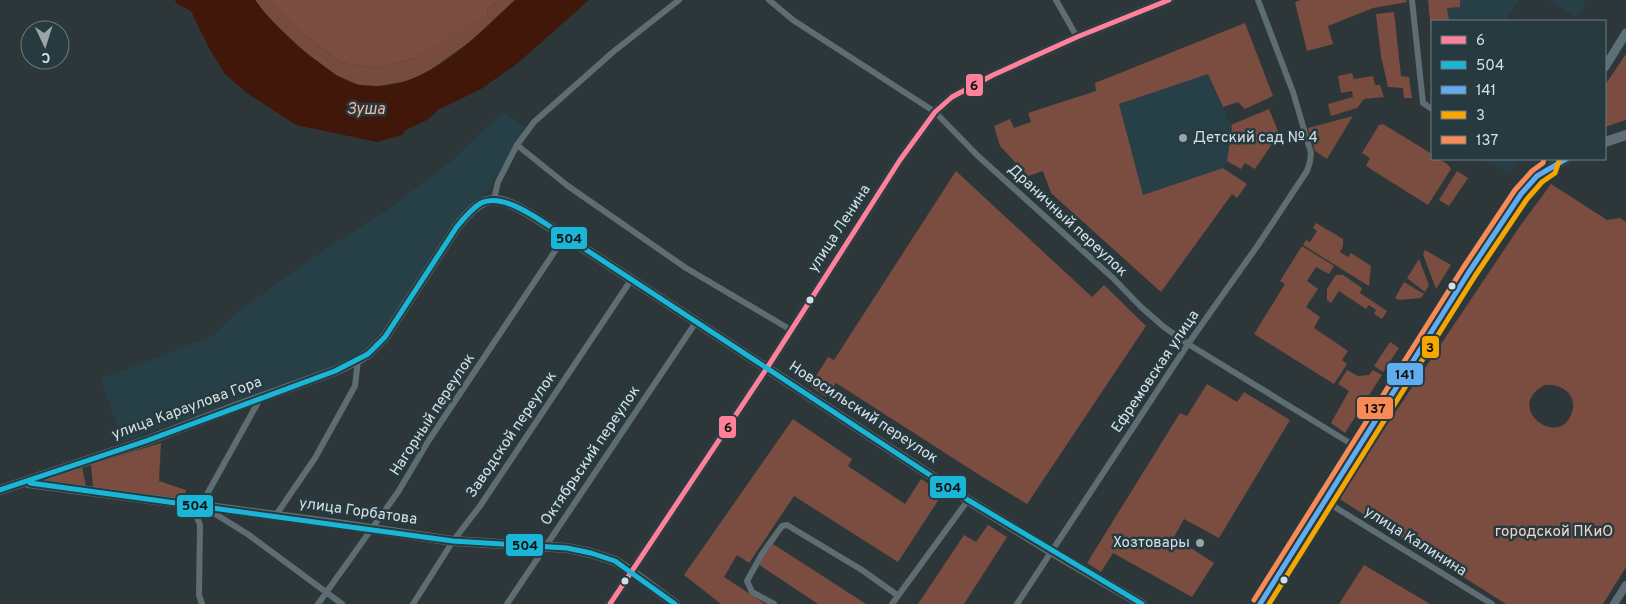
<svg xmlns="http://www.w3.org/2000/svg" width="1626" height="604" viewBox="0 0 1626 604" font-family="Overpass,sans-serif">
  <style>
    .built { fill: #274048 }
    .green { fill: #7a4d40; fill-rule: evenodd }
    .forest { fill: #784c3d }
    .water { fill: #411709 }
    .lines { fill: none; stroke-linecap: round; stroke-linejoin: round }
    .minor { stroke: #5d6d72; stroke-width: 6 }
    .tertiary { stroke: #5d6d72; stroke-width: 8 }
    .secondary { stroke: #5d6f76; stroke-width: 9 }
    .primary { stroke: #5d6e74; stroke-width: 10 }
    .bus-1-casing { stroke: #273a40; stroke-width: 9 }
    .bus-2-casing { stroke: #273a40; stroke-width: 9 }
    .bus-3-casing { stroke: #273a40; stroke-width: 9 }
    .bus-4-casing { stroke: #273a40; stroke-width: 9 }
    .bus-5-casing { stroke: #273a40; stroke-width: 9 }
    .bus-1 { stroke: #ff8098; stroke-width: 5 }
    .bus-2 { stroke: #1ab6d8; stroke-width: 5 }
    .bus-3 { stroke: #60acee; stroke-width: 5 }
    .bus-4 { stroke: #f7a600; stroke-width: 5 }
    .bus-5 { stroke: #f98a56; stroke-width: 5 }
    .poi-dot { fill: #9aa5a8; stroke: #273a40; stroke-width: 2 }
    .bus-dot { fill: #d5e0e4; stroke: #273a40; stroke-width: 2 }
    .labels { text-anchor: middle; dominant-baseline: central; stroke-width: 5; stroke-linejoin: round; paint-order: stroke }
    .poi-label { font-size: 15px; fill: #d5e0e4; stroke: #273a40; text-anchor: start }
    .street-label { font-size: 15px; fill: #d5e0e4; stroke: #273a40 }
    .park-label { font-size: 15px; fill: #f5d2c7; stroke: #273a40 }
    .water-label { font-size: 16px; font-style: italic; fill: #fcb7a1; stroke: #273a40 }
    .line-badge { stroke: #273a40; stroke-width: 2 }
    .pale-badge-label { font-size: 14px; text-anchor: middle; font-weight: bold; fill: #111 }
  </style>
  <rect width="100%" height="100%" fill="#2d373a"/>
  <path class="built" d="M1460,0H1519L1505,21H1448L1447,8L1460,7Z
    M1548,0H1587L1576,17Z
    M1208,73L1232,128L1227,161L1223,168L1143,195L1119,104Z
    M503,112L526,128L485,195L470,204L455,219L385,328L366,349L350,360L123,442L101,379L212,336L238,311L327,248L385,212L449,163Z
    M1480,159H1515L1518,160L1510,173Z"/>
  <path class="green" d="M269,0H500L487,10L488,19H494L488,25L484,18L415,58L379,68L341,63L305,36Z
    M1301,0H1406L1407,2L1373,8L1328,26L1333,44L1307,51L1295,2Z
    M1428,0H1460V7L1447,8L1449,21H1432V43Z
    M1394,12L1401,76L1409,77L1412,98H1404L1403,88L1388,87L1381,56L1376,14Z
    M1245,23L1273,96L1245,109L1238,102L1223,107L1208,74L1119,104L1143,195L1223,168L1247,184L1237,198L1232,194L1161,292L1051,193L1043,171L1028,176L1000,146L994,126L1010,119L1014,128L1031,122L1028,113L1096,91L1095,83Z
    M1626,54V120L1605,127V85Z
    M1269,109L1278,131L1270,147L1255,169L1245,163L1241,169L1227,161L1232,128L1231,125Z
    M1383,124L1432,154V159C1440,159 1447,162 1451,169L1428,205L1366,166L1370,158L1362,153L1379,125Z
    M956,171L1092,297L1104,285L1146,326L1027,504L981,476L836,383L826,397L810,386L828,357L834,360Z
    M1457,171L1468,178L1449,206L1439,200Z
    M1551,184L1607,220L1620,218L1626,222V567L1603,604H1506L1338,498L1520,226ZM1545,385C1561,383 1578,395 1572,412C1560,451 1502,407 1545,385Z
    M1316,223L1343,239V246L1340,252L1348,257L1351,253L1371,266L1369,286L1303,245L1306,240L1310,242L1317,231L1313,228Z
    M1302,246L1334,266L1329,274L1316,267L1307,281L1318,289L1306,307L1320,317L1314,328L1348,351L1342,360L1347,364L1334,384L1254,334L1285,284L1280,281Z
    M1425,250L1451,265L1436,289L1423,254Z
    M1419,259L1429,285L1425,292L1407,278Z
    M1336,275H1343L1362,288L1360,293L1387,311L1382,319L1374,314L1376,310L1369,305L1366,309L1339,291L1331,303L1327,300V289Z
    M1404,282L1424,294L1421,298L1399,300L1395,298Z
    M1390,342L1399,348L1383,372L1374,366Z
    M1347,370L1358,376L1369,375L1373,370L1382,375L1345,433L1331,423L1349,391L1338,384Z
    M1207,384L1237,402L1244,392L1290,420L1219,538L1184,519L1174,537L1214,563L1192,597L1113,553L1101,572L1087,563L1180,413L1187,416Z
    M793,419L852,459L848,466L905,504L921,479L943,493L898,562L794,496L749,563L737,555L724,577L765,604H721L684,575Z
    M161,443L159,481L186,490L185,499L93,487L91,464Z
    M82,466L86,487L39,481Z
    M988,525L1007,537L964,604H918L964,535L976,542Z
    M773,544L866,604H818L758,564Z
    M1364,565L1430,604H1339Z"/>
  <path class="forest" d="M255,0H269L305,36L341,63L379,68L415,58L477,19L484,18L488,25L471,41L426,73L407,81L378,86L359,85L336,75L305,52L266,15Z
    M500,0H515L494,19H488L487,10Z
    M1352,73L1354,79L1373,76L1375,85H1380L1384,97L1364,99L1357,108L1331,116L1328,104L1353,97L1352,91L1341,93L1338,76Z
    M1353,116L1327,159L1315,151L1308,128Z"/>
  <path class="water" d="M175,0H255C271,22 292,42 314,59C328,69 343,82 360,85C422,95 474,38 515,0H589L518,63L481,89L438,110L427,120L406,130L402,135L377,142L296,125L247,93L225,74L209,48L191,11L176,3Z"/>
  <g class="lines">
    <path class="minor" d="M769,0L793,20L935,112L978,156L1113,278L1141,307L1164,327L1188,344L1358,448
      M1056,0L1077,37
      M1412,0L1423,103L1432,109
      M517,145L568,186L686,268L791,330
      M494,199L498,182L517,145L534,122L613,52L679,0
      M261,397L201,505L249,535L342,604
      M1325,501L1492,604
      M192,504L200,525L199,595L202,604
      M276,515L315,458L355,386L358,360
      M318,604L398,492L429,440L565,236
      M413,604L453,541L480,506L631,280
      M507,604L696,322
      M774,604L752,592L747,581L762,554L782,526L787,525L862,570L897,595
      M892,604L968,500
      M1017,604L1188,344L1258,245L1307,171L1310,162L1311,153L1293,92L1258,0"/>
    <path class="tertiary" d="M1614,604L1626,585"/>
    <path class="secondary" d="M1605,67L1626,33
      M610,604L767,368L900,160L935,112L952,97L993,75L1077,37L1169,0"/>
    <path class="primary" d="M1605,142L1626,135
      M28,483L337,524L453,541L567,548L591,553L615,561L632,572L675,604
      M0,490L146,441L246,403L335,371L358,360L368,354L385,337L456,228C481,196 493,192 528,213C541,221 553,229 565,236L968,500L1051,551L1142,604
      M1260,604L1469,272L1521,194L1537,176L1566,159"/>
    <g class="bus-1-casing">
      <path id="bus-1" d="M610,604L767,368L900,160L935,112L952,97L993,75L1077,37L1169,0"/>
    </g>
    <g class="bus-2-casing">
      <path id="bus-2" d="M30,483L453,541L567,548L591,553L615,561L675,604
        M0,490L146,441L335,371L368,354L385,337L456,228C463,219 471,209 481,203C505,191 544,224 565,236L968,500L1142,604"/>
    </g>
    <g class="bus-3-casing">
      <path id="bus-3" d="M1260,604L1469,272L1521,194L1537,176L1566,159"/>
    </g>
    <g class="bus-4-casing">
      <path id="bus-4" d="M1269,604L1475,276L1527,199L1542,182L1555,173L1559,161"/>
    </g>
    <g class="bus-5-casing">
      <path id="bus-5" d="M1254,600L1463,268L1515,190L1532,171L1543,163L1544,159"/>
    </g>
    <use href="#bus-1" class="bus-1"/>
    <use href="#bus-2" class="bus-2"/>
    <use href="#bus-3" class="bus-3"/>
    <use href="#bus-4" class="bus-4"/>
    <use href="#bus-5" class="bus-5"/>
  </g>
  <g class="poi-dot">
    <circle cx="1183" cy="138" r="5"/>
    <circle cx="1200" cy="543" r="5"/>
  </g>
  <g class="bus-dot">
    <circle cx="1452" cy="286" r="4.5"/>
    <circle cx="810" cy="300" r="4.5"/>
    <circle cx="1284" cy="580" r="4.5"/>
    <circle cx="625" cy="581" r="4.5"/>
  </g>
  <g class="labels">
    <g class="poi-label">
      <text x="1193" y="138">Детский сад № 4</text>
      <text x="1190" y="543" text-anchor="end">Хозтовары</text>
    </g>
    <g class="street-label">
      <text transform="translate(1067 221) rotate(43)">Драничный переулок</text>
      <text transform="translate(840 229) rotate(-57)">улица Ленина</text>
      <text transform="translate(1156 372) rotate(-56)">Ефремовская улица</text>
      <text transform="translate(187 409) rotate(-20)">улица Караулова Гора</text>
      <text transform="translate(863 413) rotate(33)">Новосильский переулок</text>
      <text transform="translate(433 415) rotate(-57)">Нагорный переулок</text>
      <text transform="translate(512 435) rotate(-56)">Заводской переулок</text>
      <text transform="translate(591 456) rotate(-56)">Октябрьский переулок</text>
      <text transform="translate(358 512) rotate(8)">улица Горбатова</text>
      <text transform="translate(1415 542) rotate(32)">улица Калинина</text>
    </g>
    <g class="park-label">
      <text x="1554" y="532">городской ПКиО</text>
    </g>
    <g class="water-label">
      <text x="366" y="110">Зуша</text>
    </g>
  </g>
  <g class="line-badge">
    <rect x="965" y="73" width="19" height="24" rx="5" fill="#ff8098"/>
    <rect x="550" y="226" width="38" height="24" rx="5" fill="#1ab6d8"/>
    <rect x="1421" y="335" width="19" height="24" rx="5" fill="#f7a600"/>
    <rect x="1386" y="362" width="38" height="24" rx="5" fill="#60acee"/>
    <rect x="1356" y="396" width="38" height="24" rx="5" fill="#f98a56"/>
    <rect x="718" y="415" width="19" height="24" rx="5" fill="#ff8098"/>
    <rect x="929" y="475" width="38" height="24" rx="5" fill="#1ab6d8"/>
    <rect x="176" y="494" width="38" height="24" rx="5" fill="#1ab6d8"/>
    <rect x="505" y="533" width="39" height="24" rx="5" fill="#1ab6d8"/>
  </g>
  <g class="pale-badge-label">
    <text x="974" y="90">6</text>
    <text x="569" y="243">504</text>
    <text x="1430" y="352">3</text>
    <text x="1405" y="379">141</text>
    <text x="1375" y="413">137</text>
    <text x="728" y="432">6</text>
    <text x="948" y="492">504</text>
    <text x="195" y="510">504</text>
    <text x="525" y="550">504</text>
  </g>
  <rect x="1431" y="20" width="175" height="140" fill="#273a40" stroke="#6d7c82"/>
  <rect x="1441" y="36" width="25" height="8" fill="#ff8098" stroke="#6d7c82"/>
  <text x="1476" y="45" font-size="15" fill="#d5e0e4">6</text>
  <rect x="1441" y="61" width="25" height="8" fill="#1ab6d8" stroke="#6d7c82"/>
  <text x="1476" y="70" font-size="15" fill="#d5e0e4">504</text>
  <rect x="1441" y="86" width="25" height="8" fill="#60acee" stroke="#6d7c82"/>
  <text x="1476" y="95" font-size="15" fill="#d5e0e4">141</text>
  <rect x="1441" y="111" width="25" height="8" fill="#f7a600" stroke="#6d7c82"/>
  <text x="1476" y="120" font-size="15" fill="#d5e0e4">3</text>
  <rect x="1441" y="136" width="25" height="8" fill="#f98a56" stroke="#6d7c82"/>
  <text x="1476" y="145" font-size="15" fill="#d5e0e4">137</text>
  <g transform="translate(45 45) rotate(176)"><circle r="24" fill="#273a40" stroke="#6d7c82"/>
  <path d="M0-4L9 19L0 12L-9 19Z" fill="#9aa5a8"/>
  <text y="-8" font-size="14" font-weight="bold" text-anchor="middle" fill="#d5e0e4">С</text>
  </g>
</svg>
